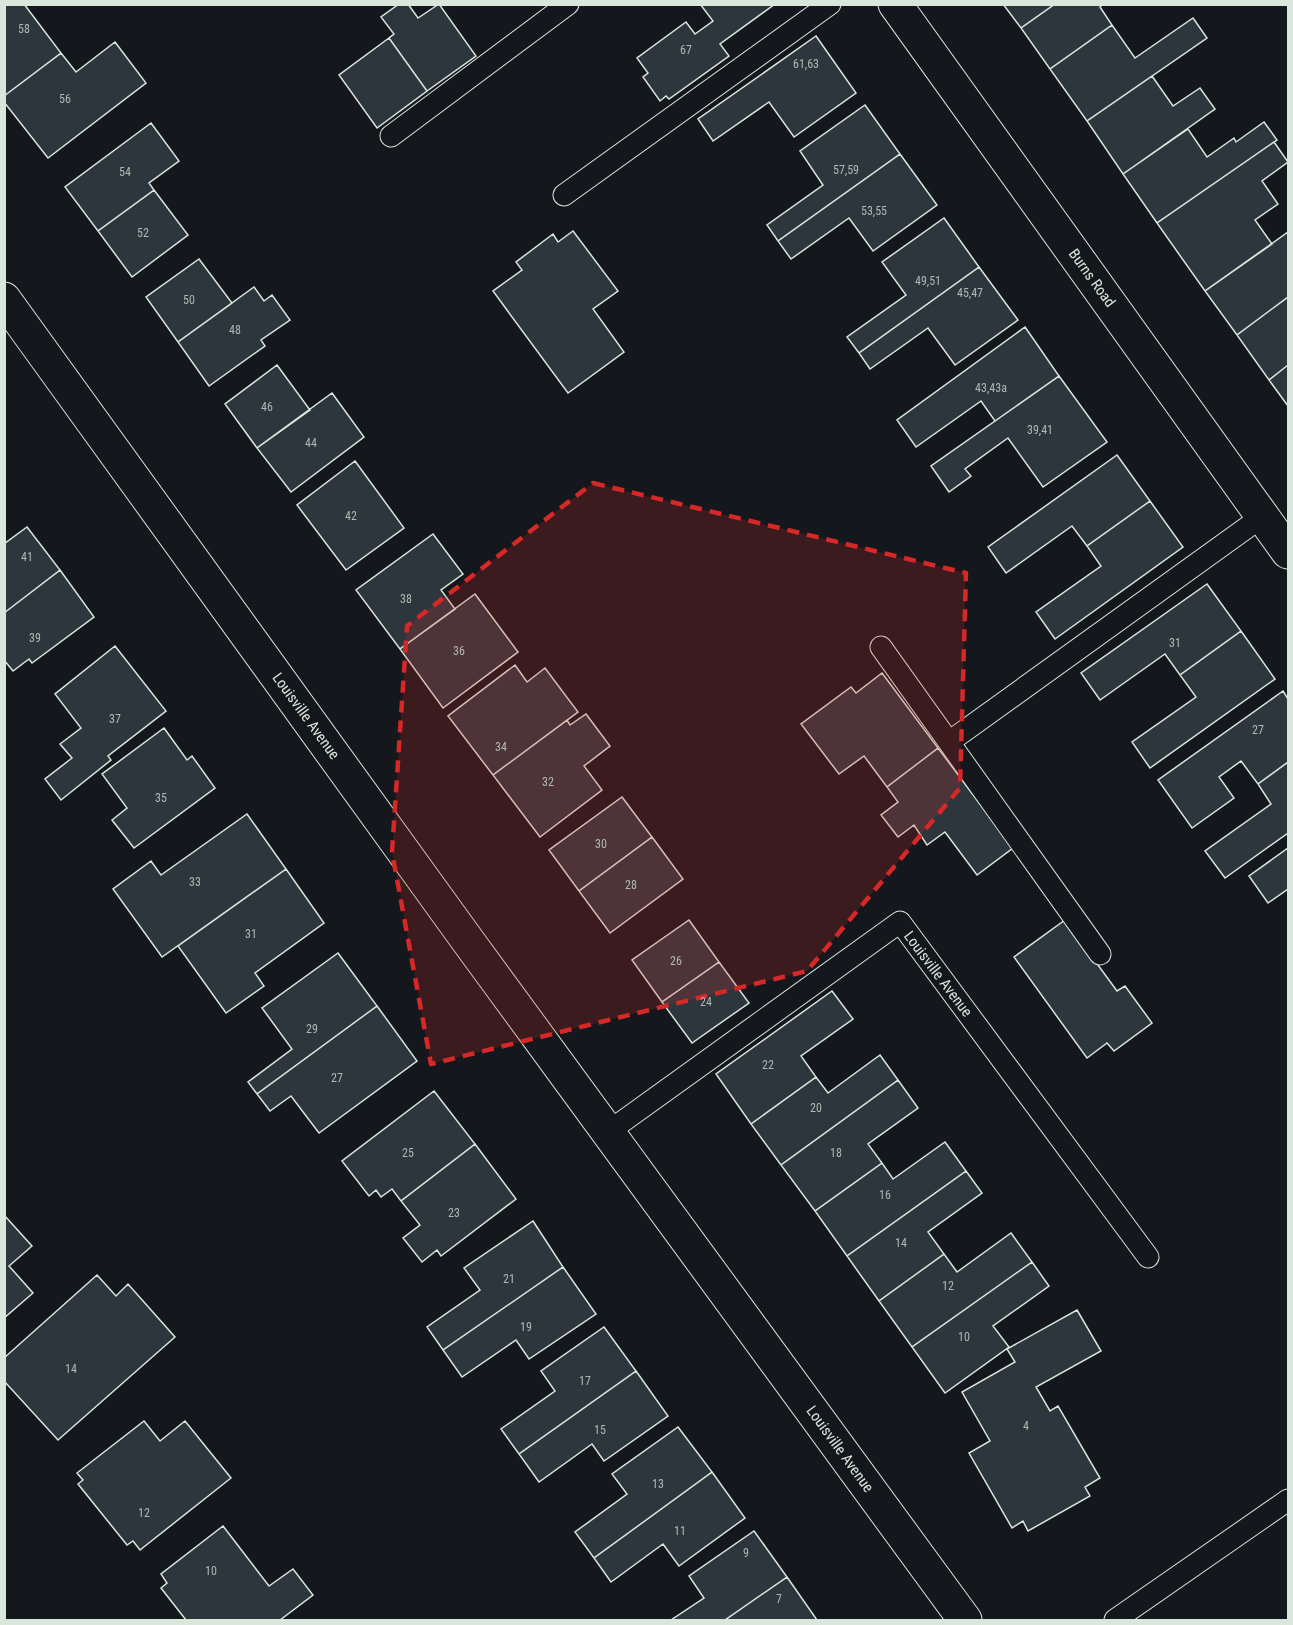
<svg xmlns="http://www.w3.org/2000/svg" width="1293" height="1625" viewBox="0 0 1293 1625" font-family="'Roboto Condensed',sans-serif">
  <style>
    .building { fill: #2c363c; stroke: #d8e6dc; stroke-width: 1.5 }
    .lines { fill: none; stroke-linecap: round; stroke-linejoin: round }
    .service-casing { stroke: #d8e6dc; stroke-width: 23 }
    .minor-casing { stroke: #d8e6dc; stroke-width: 35 }
    .service { stroke: #14181c; stroke-width: 21 }
    .minor { stroke: #14181c; stroke-width: 33 }
    .marked { fill: #d62828; fill-opacity: 0.2; stroke: #d62828; stroke-width: 4.5; stroke-dasharray: 12 8; stroke-linejoin: round }
    .labels { text-anchor: middle; dominant-baseline: central; stroke-width: 4.5; stroke-linejoin: round; paint-order: stroke }
    .number-label { font-size: 12px; fill: #adbab4 }
    .street-label { font-size: 15px; fill: #d8e6dc; stroke: #14181c }
  </style>
  <rect width="100%" height="100%" fill="#14181c"/>
  <path class="building" d="M4,4H24L61,53L4,96Z
    M399,4H408L418,18L439,4L476,56L427,91L389,38L394,34L381,17Z
    M700,4H775L720,44L729,56L669,99L666,96L660,101L643,77L648,73L637,58L686,22L695,34L713,21Z
    M1003,4H1055L1021,28Z
    M1055,4H1103L1100,7L1112,25L1050,69L1021,28Z
    M1193,18L1207,38L1087,121L1050,69L1112,25L1135,58Z
    M816,36L856,93L794,137L769,102L713,141L698,119Z
    M389,38L427,91L377,128L339,75Z
    M115,42L146,83L48,158L4,102V96L61,53L76,72Z
    M1152,76L1173,106L1200,88L1215,109L1123,174L1087,121Z
    M865,105L900,154L778,241L767,225L823,185L800,151Z
    M1264,122L1277,140L1157,223L1123,174L1188,129L1207,157L1234,138L1236,142Z
    M151,123L179,161L149,183L154,190L98,231L65,187Z
    M1274,142L1288,162L1262,181L1278,204L1255,220L1272,244L1205,291L1157,223Z
    M900,154L937,205L873,251L849,218L791,259L778,241Z
    M154,190L188,235L132,277L98,231Z
    M944,218L979,267L859,353L847,337L906,295L882,262Z
    M573,231L618,291L593,309L624,352L568,393L493,291L522,270L516,262L553,234L558,242Z
    M1288,232V297L1237,335L1205,291Z
    M199,259L232,303L178,342L146,297Z
    M979,267L1018,320L955,365L928,328L870,369L859,353Z
    M254,287L264,301L272,295L290,320L261,340L265,346L209,386L178,342Z
    M1288,297V365L1269,380L1237,335Z
    M1025,327L1059,376L995,421L981,401L916,447L897,420Z
    M277,365L310,410L257,448L225,404Z
    M1288,365V406L1269,380Z
    M1059,376L1107,442L1043,487L1008,438L965,469L971,476L949,492L931,466Z
    M332,393L364,437L291,492L257,448Z
    M1117,455L1150,501L1087,546L1072,526L1006,573L988,547Z
    M355,461L404,528L346,570L297,505Z
    M1150,501L1183,547L1055,639L1036,612L1101,566L1087,546Z
    M27,527L60,570L4,613V544Z
    M433,534L463,574L441,590L455,609L400,649L356,590Z
    M60,570L94,617L32,663L29,659L13,671L4,660V613Z
    M1207,584L1241,631L1180,675L1165,654L1100,700L1081,673Z
    M475,594L518,652L443,708L400,649Z
    M1241,631L1275,679L1150,768L1132,742L1196,697L1180,675Z
    M115,646L166,711L108,756L111,760L61,800L45,779L72,758L60,744L81,728L55,694Z
    M515,665L527,682L545,668L578,712L493,775L448,716Z
    M882,673L938,748L887,787L864,756L839,774L801,724L851,687L856,693Z
    M1283,691L1288,699V762L1258,784L1241,761L1219,777L1234,798L1192,828L1158,780Z
    M586,714L610,746L584,766L602,790L540,837L493,775L567,720L570,725Z
    M164,728L187,760L192,756L215,788L134,848L112,820L127,808L102,774Z
    M938,748L1013,848L977,875L945,832L927,845L914,825L898,837L881,815L898,802L887,787Z
    M1288,762V833L1225,878L1205,851L1271,804L1258,784Z
    M622,797L652,837L579,891L549,850Z
    M247,814L286,869L162,957L113,889L151,861L161,875Z
    M652,837L683,879L610,933L579,891Z
    M1288,848V889L1268,903L1249,876Z
    M286,869L324,923L255,973L264,986L226,1013L178,946Z
    M689,920L719,962L662,1002L632,960Z
    M1065,920L1117,991L1125,986L1152,1023L1114,1051L1107,1043L1087,1058L1014,957Z
    M338,953L377,1006L257,1094L248,1082L292,1049L262,1008Z
    M719,962L749,1003L692,1043L662,1002Z
    M832,991L853,1019L801,1056L816,1077L751,1124L716,1074Z
    M377,1006L417,1061L319,1133L291,1096L270,1111L257,1094Z
    M880,1055L898,1080L781,1165L751,1124L816,1077L828,1093Z
    M898,1080L918,1108L868,1144L882,1163L815,1211L781,1165Z
    M434,1091L475,1144L401,1201L392,1189L381,1197L376,1190L369,1196L342,1161Z
    M945,1142L966,1171L847,1256L815,1211L882,1163L893,1179Z
    M475,1144L516,1199L441,1256L437,1250L422,1262L403,1238L420,1225L401,1201Z
    M966,1171L982,1193L928,1232L944,1254L879,1301L847,1256Z
    M4,1215L32,1246L9,1266L33,1293L4,1318Z
    M533,1221L563,1267L443,1350L427,1327L480,1290L464,1268Z
    M1011,1233L1032,1262L912,1347L879,1301L944,1254L957,1272Z
    M1032,1262L1049,1286L993,1326L1009,1347L945,1393L912,1347Z
    M563,1267L596,1314L529,1359L516,1340L462,1377L443,1350Z
    M97,1275L116,1296L128,1284L175,1337L58,1440L4,1381V1358Z
    M1077,1310L1101,1351L1036,1387L1050,1411L1058,1406L1100,1478L1085,1487L1090,1496L1028,1531L1023,1521L1012,1528L969,1453L990,1441L962,1392L1015,1362L1007,1349Z
    M604,1327L636,1371L519,1454L501,1429L555,1391L541,1371Z
    M636,1371L668,1416L604,1461L592,1444L539,1482L519,1454Z
    M144,1421L160,1441L185,1421L231,1478L140,1550L133,1541L127,1545L78,1484L83,1480L77,1473Z
    M678,1427L712,1472L594,1558L575,1532L627,1494L612,1474Z
    M712,1472L745,1518L679,1566L663,1544L611,1582L594,1558Z
    M223,1526L269,1586L293,1569L313,1595L280,1620H186L161,1588L167,1583L161,1574Z
    M754,1531L787,1577L725,1620H671L704,1598L689,1576Z
    M787,1577L817,1620H725Z"/>
  <g class="lines">
    <g class="service-casing">
      <path id="service" d="M391,136L568,4
        M564,195L830,4
        M881,647L1100,954
        M949,742L1263,516
        M608,1132L900,922L1148,1257
        M1115,1620L1288,1500"/>
    </g>
    <g class="minor-casing">
      <path id="minor" d="M895,4L1288,552
        M4,299L468,941L965,1620"/>
    </g>
    <use href="#service" class="service"/>
    <use href="#minor" class="minor"/>
  </g>
  <path class="marked" d="M593,483L966,573L960,788L807,971L431,1064L392,852L407,626Z"/>
  <g class="labels">
    <g class="number-label">
      <text x="24" y="29">58</text>
      <text x="686" y="50">67</text>
      <text x="806" y="64">61,63</text>
      <text x="65" y="99">56</text>
      <text x="846" y="170">57,59</text>
      <text x="125" y="172">54</text>
      <text x="874" y="211">53,55</text>
      <text x="143" y="233">52</text>
      <text x="928" y="281">49,51</text>
      <text x="970" y="293">45,47</text>
      <text x="189" y="300">50</text>
      <text x="235" y="330">48</text>
      <text x="991" y="388">43,43a</text>
      <text x="267" y="407">46</text>
      <text x="1040" y="430">39,41</text>
      <text x="311" y="443">44</text>
      <text x="351" y="516">42</text>
      <text x="27" y="557">41</text>
      <text x="406" y="599">38</text>
      <text x="35" y="638">39</text>
      <text x="1175" y="643">31</text>
      <text x="459" y="651">36</text>
      <text x="115" y="719">37</text>
      <text x="1258" y="730">27</text>
      <text x="501" y="747">34</text>
      <text x="548" y="782">32</text>
      <text x="161" y="798">35</text>
      <text x="601" y="844">30</text>
      <text x="195" y="882">33</text>
      <text x="631" y="885">28</text>
      <text x="251" y="934">31</text>
      <text x="676" y="961">26</text>
      <text x="706" y="1002">24</text>
      <text x="312" y="1029">29</text>
      <text x="768" y="1065">22</text>
      <text x="337" y="1078">27</text>
      <text x="816" y="1108">20</text>
      <text x="408" y="1153">25</text>
      <text x="836" y="1153">18</text>
      <text x="885" y="1195">16</text>
      <text x="454" y="1213">23</text>
      <text x="901" y="1243">14</text>
      <text x="509" y="1279">21</text>
      <text x="948" y="1286">12</text>
      <text x="526" y="1327">19</text>
      <text x="964" y="1337">10</text>
      <text x="71" y="1369">14</text>
      <text x="585" y="1381">17</text>
      <text x="1026" y="1426">4</text>
      <text x="600" y="1430">15</text>
      <text x="658" y="1484">13</text>
      <text x="144" y="1513">12</text>
      <text x="680" y="1531">11</text>
      <text x="746" y="1553">9</text>
      <text x="211" y="1571">10</text>
      <text x="779" y="1599">7</text>
    </g>
    <g class="street-label">
      <text transform="translate(1092 278) rotate(54)">Burns Road</text>
      <text transform="translate(306 716) rotate(54)">Louisville Avenue</text>
      <text transform="translate(938 974) rotate(53)">Louisville Avenue</text>
      <text transform="translate(840 1449) rotate(54)">Louisville Avenue</text>
    </g>
  </g>
  <rect width="1293" height="1625" fill="none" stroke="#d8e6dc" stroke-width="12"/>
</svg>
